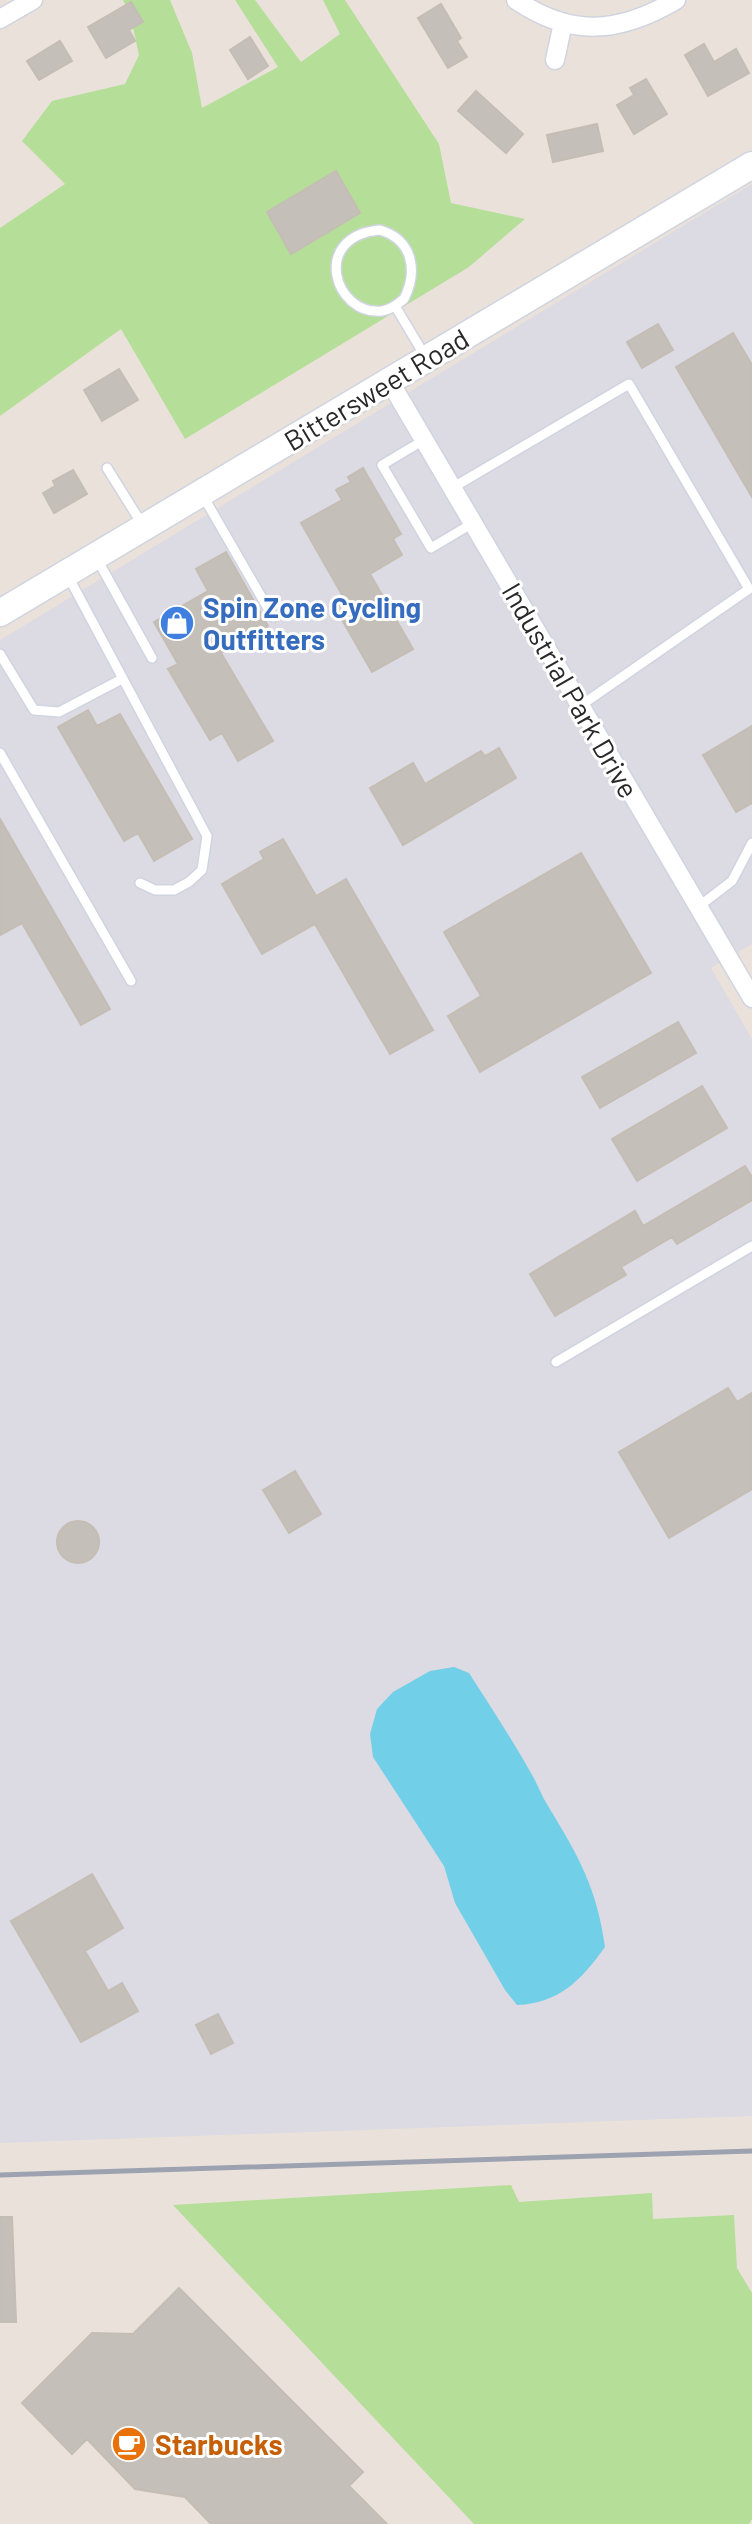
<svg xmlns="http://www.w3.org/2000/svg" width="752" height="2524" viewBox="0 0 752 2524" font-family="Barlow,sans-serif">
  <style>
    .industrial { fill: #dcdae2 }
    .green { fill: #b5de99 }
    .water { fill: #71d0e7 }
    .building { fill: #c5bfba; stroke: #c4bdb4; stroke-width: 2 }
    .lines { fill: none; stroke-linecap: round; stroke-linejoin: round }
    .lane-casing { stroke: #cfd4e0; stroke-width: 12 }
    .street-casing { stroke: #cfd4e0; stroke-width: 21 }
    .secondary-casing { stroke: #cfd4e0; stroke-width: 29 }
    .lane { stroke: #fff; stroke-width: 9 }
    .street { stroke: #fff; stroke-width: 18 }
    .secondary { stroke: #fff; stroke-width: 26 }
    .rail { stroke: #9da2b1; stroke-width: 5 }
    .labels { text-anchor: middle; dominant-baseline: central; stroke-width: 6; stroke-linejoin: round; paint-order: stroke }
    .street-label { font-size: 28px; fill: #282828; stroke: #fff }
    .shop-label { font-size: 28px; font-weight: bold; fill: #366cbe; stroke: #fff; text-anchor: start }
    .food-label { font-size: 28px; font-weight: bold; fill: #c56008; stroke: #fff; text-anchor: start }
  </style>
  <rect width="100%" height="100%" fill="#eae2da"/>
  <path class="industrial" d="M752,184V944L711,968L752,1039V2116L0,2143V640Z"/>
  <path class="green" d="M123,0H170L192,53L202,108L278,67L235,0H255L301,62L340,34L323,0H345L439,144L451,203L525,219L469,267L185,439L121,329L0,416V228L65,184L22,141L52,101L125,84L139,55L130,14Z
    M511,2185L519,2202L652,2193L653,2219L734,2215L737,2268L752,2293V2519L749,2524H474L173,2205Z"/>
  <path class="water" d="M454,1667L469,1673C490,1706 512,1739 531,1773C537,1783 541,1795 548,1806C578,1855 597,1888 605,1947C581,1980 560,2003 517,2005L505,1990L455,1903L444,1866L373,1757L370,1734L377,1709L393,1692L430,1671Z"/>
  <path class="building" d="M131,2L143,22L129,30L135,41L106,58L88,27Z
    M441,4L461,38L457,41L467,57L448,68L418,18Z
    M250,37L268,66L248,79L230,50Z
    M60,41L72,61L39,80L27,61Z
    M704,44L714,62L736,49L749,73L708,96L685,55Z
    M646,79L667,114L634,134L617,105L634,95L630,88Z
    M476,91L523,134L506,153L458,111Z
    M597,124L603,151L553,162L547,135Z
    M336,171L360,213L291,254L267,212Z
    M658,324L673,350L642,368L627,342Z
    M733,333L752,365V497L676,367Z
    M119,369L138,400L102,421L84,390Z
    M363,468L401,534L393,539L402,555L370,574L413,649L372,672L333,604L344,598L301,523L342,500L336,490L351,482L348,477Z
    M73,470L87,494L54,513L43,493L55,486L53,481Z
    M226,552L268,626L221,653L273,741L238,761L222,733L210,740L168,669L178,664L154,622L208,591L196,569Z
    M88,710L97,726L120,714L192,839L154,861L138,833L124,841L58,727Z
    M752,726V803L736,812L703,755Z
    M499,748L516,778L403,845L370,788L413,763L425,784L481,751L485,756Z
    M0,819L110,1009L81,1025L22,923L0,935Z
    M283,839L316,896L346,879L433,1030L390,1054L315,924L262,954L222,884L264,859L260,852Z
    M581,853L651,973L480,1072L448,1016L481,996L444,932Z
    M678,1022L696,1053L600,1108L582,1077Z
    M702,1086L727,1128L637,1181L612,1139Z
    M745,1166L752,1177V1200L677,1244L672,1237L621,1267L626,1275L555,1316L530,1274L635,1211L643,1226Z
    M728,1388L737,1402L752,1393V1489L669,1538L619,1452Z
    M295,1471L321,1514L289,1533L263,1490Z
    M57 1542a21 21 0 1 1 42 0a21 21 0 1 1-42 0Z
    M92,1874L123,1928L85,1951L108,1991L122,1983L138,2011L81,2042L11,1921Z
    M218,2014L233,2043L211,2054L196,2025Z
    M0,2217H12L16,2322H0Z
    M179,2288L363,2472L349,2486L387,2524H211L185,2497L135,2489L87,2439L72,2454L22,2403L92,2333L133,2334Z"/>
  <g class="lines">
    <g class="lane-casing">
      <path id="lane" d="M380,230C413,240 418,271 404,299C398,304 390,310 382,311C334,316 310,236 380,230Z
        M395,306L425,356
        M424,440L382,465L431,548L473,523
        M107,468L142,524
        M452,488L629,384L749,589L580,706
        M203,496L273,617
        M97,559L152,658
        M68,576L207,836L202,870L189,882L174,890H155L140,883
        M0,654L34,710L59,712L122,679
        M0,753L131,981
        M698,907L732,881L752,843
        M556,1362L752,1246"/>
    </g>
    <g class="street-casing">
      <path id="street" d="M516,0C572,38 620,33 676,0
        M0,19L33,0
        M555,60L563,23
        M390,382L752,998"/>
    </g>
    <g class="secondary-casing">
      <path id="secondary" d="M0,613L752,165"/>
    </g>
    <use href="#lane" class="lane"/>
    <use href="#street" class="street"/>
    <use href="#secondary" class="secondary"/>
    <path class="rail" d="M0,2175L752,2151"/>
  </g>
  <defs>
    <g id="shop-disc" transform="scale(1.8)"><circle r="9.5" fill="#3f7fe0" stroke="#fff"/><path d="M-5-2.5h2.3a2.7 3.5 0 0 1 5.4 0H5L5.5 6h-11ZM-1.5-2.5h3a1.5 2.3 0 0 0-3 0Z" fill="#fff"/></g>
    <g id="cafe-disc" transform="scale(1.8)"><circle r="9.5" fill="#e8710a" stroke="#fff"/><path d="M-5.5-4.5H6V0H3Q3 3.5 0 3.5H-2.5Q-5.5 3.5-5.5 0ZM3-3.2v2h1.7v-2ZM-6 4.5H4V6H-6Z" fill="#fff"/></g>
  </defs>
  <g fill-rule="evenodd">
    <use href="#shop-disc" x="177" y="623"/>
    <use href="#cafe-disc" x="129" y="2444"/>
  </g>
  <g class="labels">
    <g class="street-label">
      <text transform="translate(376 389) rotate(-31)">Bittersweet Road</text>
      <text transform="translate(571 690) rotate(60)">Industrial Park Drive</text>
    </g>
    <g class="shop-label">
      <text x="203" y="607">Spin Zone Cycling<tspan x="203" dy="32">Outfitters</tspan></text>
    </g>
    <g class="food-label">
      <text x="155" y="2444">Starbucks</text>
    </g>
  </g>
</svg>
